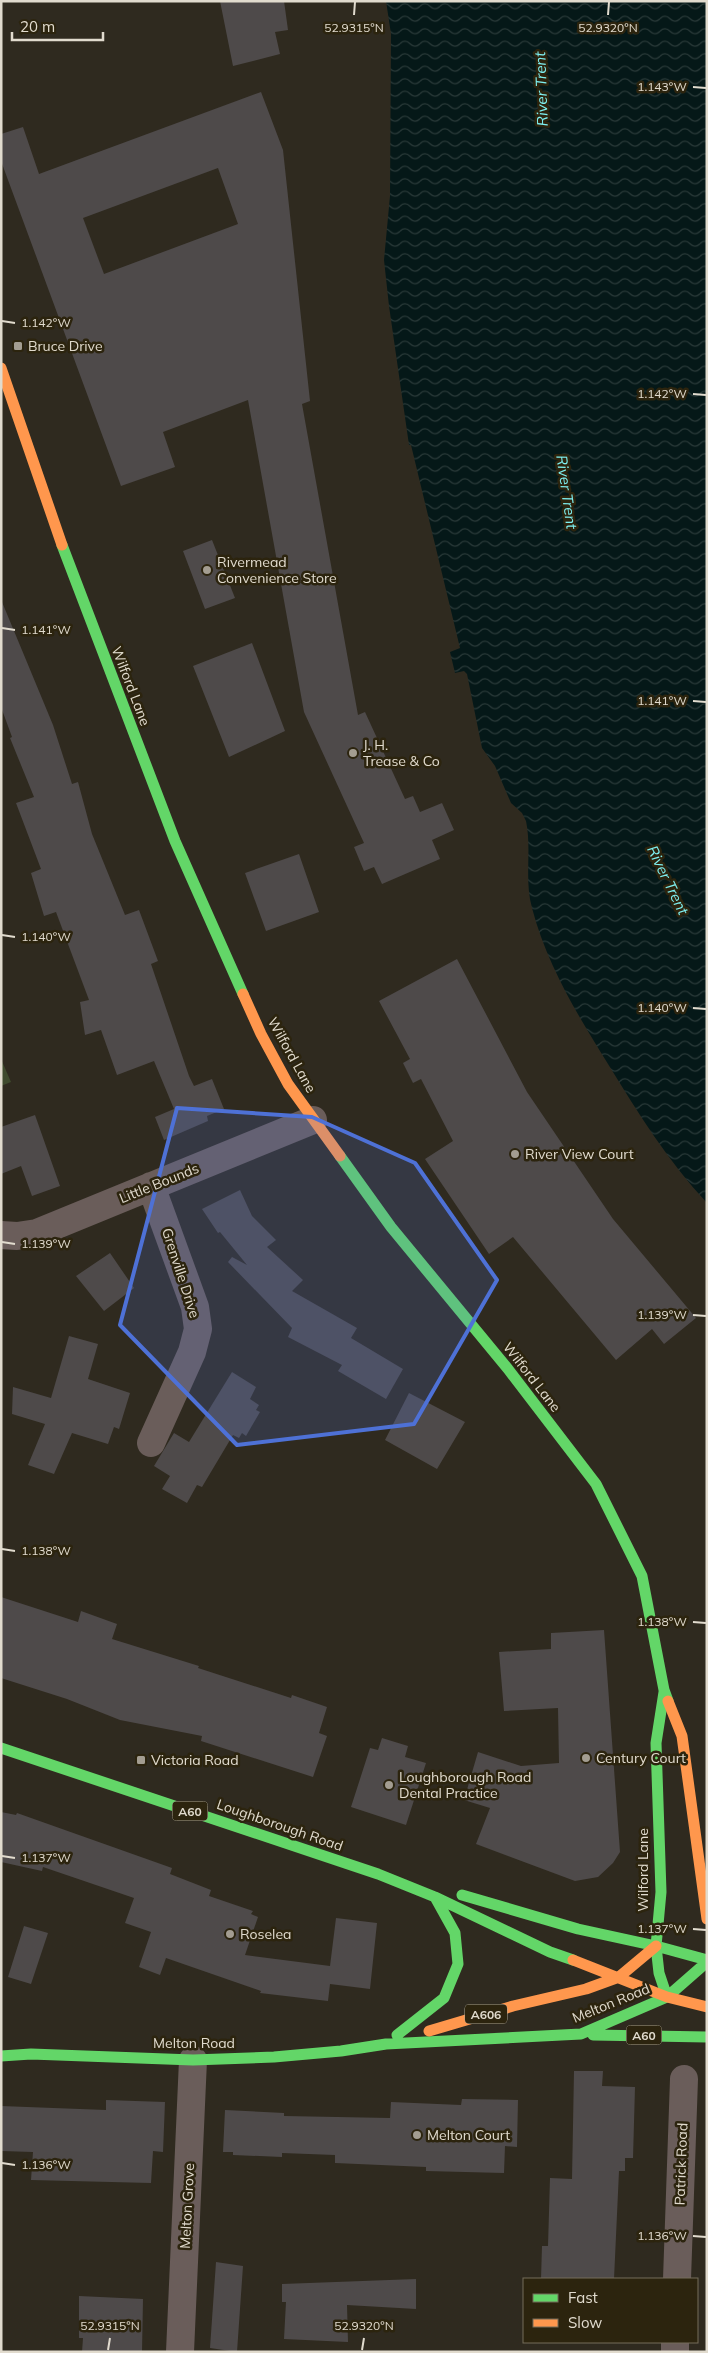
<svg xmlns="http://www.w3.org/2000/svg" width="708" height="2353" viewBox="0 0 708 2353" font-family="Mulish,sans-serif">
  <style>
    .park { fill: #3f4a2d }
    .water { fill: url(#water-waves) }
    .building { fill: #4e4a4a; fill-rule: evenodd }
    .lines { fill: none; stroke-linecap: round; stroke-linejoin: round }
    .street { stroke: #6a5d5a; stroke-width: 28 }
    .fast { stroke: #63d668; stroke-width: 11 }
    .slow { stroke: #ff974d; stroke-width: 11 }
    .marked { fill: #4e71d6; fill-opacity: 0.2; stroke: #4e71d6; stroke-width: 4; stroke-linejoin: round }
    .ticks { fill: none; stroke: #e1dbce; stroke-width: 2 }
    .poi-dot { fill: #a39d91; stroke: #2c240e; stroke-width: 2 }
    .labels { text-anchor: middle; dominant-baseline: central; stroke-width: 5; stroke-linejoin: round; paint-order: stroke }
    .shield { fill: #2c240e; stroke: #aba494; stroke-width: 1 }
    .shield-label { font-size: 12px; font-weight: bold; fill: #e1dbce }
    .poi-label { font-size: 14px; fill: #e1dbce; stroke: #2c240e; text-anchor: start }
    .street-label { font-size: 14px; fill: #e1dbce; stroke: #2c240e }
    .water-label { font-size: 15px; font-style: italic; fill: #7ef0f1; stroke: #2c240e }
    .ticks-label { font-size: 12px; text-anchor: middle; fill: #e1dbce; stroke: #2c240e; stroke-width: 5; stroke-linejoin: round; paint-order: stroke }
  </style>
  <defs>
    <pattern id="water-waves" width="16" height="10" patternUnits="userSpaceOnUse" patternTransform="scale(1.25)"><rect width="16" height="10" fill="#051818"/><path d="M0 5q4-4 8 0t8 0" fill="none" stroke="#293938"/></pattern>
  </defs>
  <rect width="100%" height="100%" fill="#2f2a1f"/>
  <path class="park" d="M1,1059L11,1082L1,1086Z"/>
  <path class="water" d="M386,1H707V1203C668,1161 638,1113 608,1064C577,1014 547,965 532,908C524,879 532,850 526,821L522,813L511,803L495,766L482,748L467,674L464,671L455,673L450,652L460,648L411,445H409L389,306L384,260L390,196L391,34Z"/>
  <path class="building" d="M220,1H284L288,30L275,32L280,54L233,66Z
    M261,92L283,150L310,401L302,404L358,715L365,712L405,799L413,796L420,812L442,803L454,830L432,840L440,859L382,884L374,867L364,871L354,847L364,843L304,712L248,400L163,432L175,467L121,486L1,161V134L23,127L39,174ZM218,168L238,224L104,274L83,218Z
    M212,540L235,598L205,609L183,551Z
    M2,602L53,725L72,784L78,782L92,834L125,915L139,910L158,961L151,964L189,1076L194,1086L212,1079L224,1109L207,1116L208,1121L164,1140L155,1117L174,1109L154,1061L117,1075L101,1030L85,1035L80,1002L89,1000L56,912L44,916L31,873L41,869L16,803L34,797L10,738L12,737L1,707Z
    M252,643L285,731L229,757L193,666Z
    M299,854L319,912L266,931L245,873Z
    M457,959L527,1092L613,1219L696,1318L664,1344L652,1329L616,1360L513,1237L489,1254L425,1159L453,1141L421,1079L413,1083L403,1063L410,1059L379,1001Z
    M35,1115L60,1186L32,1196L21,1166L1,1174V1127Z
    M240,1190L252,1216L276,1240L267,1247L303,1280L292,1291L357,1328L351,1338L403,1369L386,1399L338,1371L342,1365L288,1337L292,1328L228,1262L232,1257L247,1265L220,1232L218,1233L202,1209Z
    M110,1253L134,1288L104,1311L76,1276Z
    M69,1336L98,1344L88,1379L130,1393L119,1429L114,1427L108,1444L72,1433L54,1474L28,1465L45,1424L12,1414L13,1387L51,1398Z
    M232,1372L256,1387L250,1399L259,1405L256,1410L260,1412L246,1436L242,1433L239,1438L233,1435L202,1487L197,1485L187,1503L162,1489L170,1476L154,1466L174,1433L189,1442Z
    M409,1393L465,1422L437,1469L385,1440Z
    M1,1597L78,1622L81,1611L117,1624L112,1639L199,1666L198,1668L291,1698L292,1695L327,1707L319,1733L327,1736L313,1777L201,1741L202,1736L120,1720L67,1699L1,1678Z
    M604,1630L620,1852L613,1863L598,1877L575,1881L476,1844L490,1808L464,1800L478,1752L521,1766L559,1763L558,1708L504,1711L499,1652L551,1649V1633Z
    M382,1738L408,1746L405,1757L426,1763L406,1825L351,1807L370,1748L378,1750Z
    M1,1812L16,1815L17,1813L172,1868L170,1874L211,1890L209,1896L253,1911L251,1914L258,1917L245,1955L330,1966L336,1918L377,1923L370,1989L330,1984L328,2001L260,1993L261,1991L166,1958L160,1975L139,1967L151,1932L125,1923L134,1898L43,1867L42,1871L1,1862Z
    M24,1926L48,1933L31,1984L8,1977Z
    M574,2071H603L602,2086L635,2087L633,2158H625V2171H619L614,2279H541L542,2246H548L550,2178L572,2179Z
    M462,2099L518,2100L517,2147L505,2146L504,2173L426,2171V2167L335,2163V2155L282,2153V2157L233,2155V2152H223L225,2110L284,2113V2116L390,2118L391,2102L461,2105Z
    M106,2100L165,2102L163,2152L153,2151L151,2183L31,2180L33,2152L1,2151V2106L106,2110Z
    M216,2262L243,2266L237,2352L210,2348Z
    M416,2279V2309L347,2305L348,2342L284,2339L286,2302H282V2284Z
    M79,2296L143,2299L142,2352H82L83,2338H79Z"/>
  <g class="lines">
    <path class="street" d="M151,1186L195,1307L198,1329L192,1352L151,1443
      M1,1235L17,1236L37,1233L313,1120
      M677,2279L684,2079
      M180,2352L193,2060
      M675,2352V2342"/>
    <path class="fast" d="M62,545L175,841L243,994
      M340,1156L391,1227L508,1369L596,1484L642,1576L664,1690L668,1701
      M664,1692L656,1743L661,1892L656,1946L659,1973L667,1997L707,1962
      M1,1748L378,1874L435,1897L550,1952L573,1960
      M462,1895L578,1929L656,1946L707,1960
      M397,2035L444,1998L458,1964L455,1933L435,1897
      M593,2035L707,2037
      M1,2056L31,2054L193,2060L274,2057L341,2051L386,2044L581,2034L667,1997"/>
    <path class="slow" d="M1,368L62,545
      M243,994L261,1034L288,1084L340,1156
      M668,1701L682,1736L707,1919
      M573,1960L667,1997L707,2007
      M429,2031L513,2006L586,1989L619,1977L656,1946"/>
  </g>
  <path class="marked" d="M177,1108L312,1117L415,1163L497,1280L414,1424L237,1445L120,1325Z"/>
  <path class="ticks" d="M354,15L355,2M608,15L609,2M693,87L706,88M2,321L15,323M693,394L706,395M2,628L15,630M693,701L706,702M2,935L15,937M693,1008L706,1009M2,1242L15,1244M693,1315L706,1316M2,1549L15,1551M693,1622L706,1623M2,1856L15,1858M693,1929L706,1930M2,2163L15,2165M693,2236L706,2237M108,2350L110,2338M362,2350L364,2338"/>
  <g class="poi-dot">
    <rect x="13" y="341" width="10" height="10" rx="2.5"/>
    <circle cx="207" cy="570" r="5"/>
    <circle cx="353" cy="753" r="5"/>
    <circle cx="515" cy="1154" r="5"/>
    <circle cx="586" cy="1758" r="5"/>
    <rect x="136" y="1755" width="10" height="10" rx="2.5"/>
    <circle cx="389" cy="1785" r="5"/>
    <circle cx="230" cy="1934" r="5"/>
    <circle cx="417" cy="2135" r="5"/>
  </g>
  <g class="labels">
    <g class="shield">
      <rect x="172.5" y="1801.5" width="35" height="19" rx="4"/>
      <rect x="465" y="2004.5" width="42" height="19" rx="4"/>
      <rect x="626.5" y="2025.5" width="35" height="19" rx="4"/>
    </g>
    <g class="shield-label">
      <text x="190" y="1811">A60</text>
      <text x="486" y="2014">A606</text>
      <text x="644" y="2035">A60</text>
    </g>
    <g class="poi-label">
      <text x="28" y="346">Bruce Drive</text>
      <text x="217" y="562">Rivermead<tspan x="217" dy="16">Convenience Store</tspan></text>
      <text x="363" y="745">J. H.<tspan x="363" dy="16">Trease &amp; Co</tspan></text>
      <text x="525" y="1154">River View Court</text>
      <text x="596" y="1758">Century Court</text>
      <text x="151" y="1760">Victoria Road</text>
      <text x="399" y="1777">Loughborough Road<tspan x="399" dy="16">Dental Practice</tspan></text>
      <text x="240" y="1934">Roselea</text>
      <text x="427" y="2135">Melton Court</text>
    </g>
    <g class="street-label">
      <text transform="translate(131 686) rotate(69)">Wilford Lane</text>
      <text transform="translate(292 1055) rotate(61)">Wilford Lane</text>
      <text transform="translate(159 1183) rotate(-22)">Little Bounds</text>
      <text transform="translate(181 1273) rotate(72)">Grenville Drive</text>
      <text transform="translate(532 1377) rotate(52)">Wilford Lane</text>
      <text transform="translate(280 1825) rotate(19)">Loughborough Road</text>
      <text transform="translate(643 1870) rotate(-90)">Wilford Lane</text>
      <text transform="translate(611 2003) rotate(-22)">Melton Road</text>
      <text x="194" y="2043">Melton Road</text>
      <text transform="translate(681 2164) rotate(-88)">Patrick Road</text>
      <text transform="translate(187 2206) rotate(-87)">Melton Grove</text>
    </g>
    <g class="water-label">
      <text transform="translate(541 89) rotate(-92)">River Trent</text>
      <text transform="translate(567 492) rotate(82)">River Trent</text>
      <text transform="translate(668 880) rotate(64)">River Trent</text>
    </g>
  </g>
  <g class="ticks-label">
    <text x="354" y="32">52.9315°N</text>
    <text x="608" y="32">52.9320°N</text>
    <text x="662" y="91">1.143°W</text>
    <text x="46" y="327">1.142°W</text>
    <text x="662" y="398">1.142°W</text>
    <text x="46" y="634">1.141°W</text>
    <text x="662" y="705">1.141°W</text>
    <text x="46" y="941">1.140°W</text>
    <text x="662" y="1012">1.140°W</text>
    <text x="46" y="1248">1.139°W</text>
    <text x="662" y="1319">1.139°W</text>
    <text x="46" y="1555">1.138°W</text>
    <text x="662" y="1626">1.138°W</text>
    <text x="46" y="1862">1.137°W</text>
    <text x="662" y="1933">1.137°W</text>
    <text x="46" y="2169">1.136°W</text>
    <text x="662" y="2240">1.136°W</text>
    <text x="110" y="2330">52.9315°N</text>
    <text x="364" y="2330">52.9320°N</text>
  </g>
  <rect width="708" height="2353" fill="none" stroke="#e1dbce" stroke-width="5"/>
  <rect x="523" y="2278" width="175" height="65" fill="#2c240e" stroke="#746d5b"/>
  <rect x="533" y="2294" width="25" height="8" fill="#63d668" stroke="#746d5b"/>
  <text x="568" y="2303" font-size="15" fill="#e1dbce">Fast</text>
  <rect x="533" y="2319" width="25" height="8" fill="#ff974d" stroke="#746d5b"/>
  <text x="568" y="2328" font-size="15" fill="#e1dbce">Slow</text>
  <path d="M12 32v8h91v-8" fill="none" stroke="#e1dbce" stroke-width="2.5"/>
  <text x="20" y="32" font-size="15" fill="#e1dbce" stroke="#2c240e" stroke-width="4" paint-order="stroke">20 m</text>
</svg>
